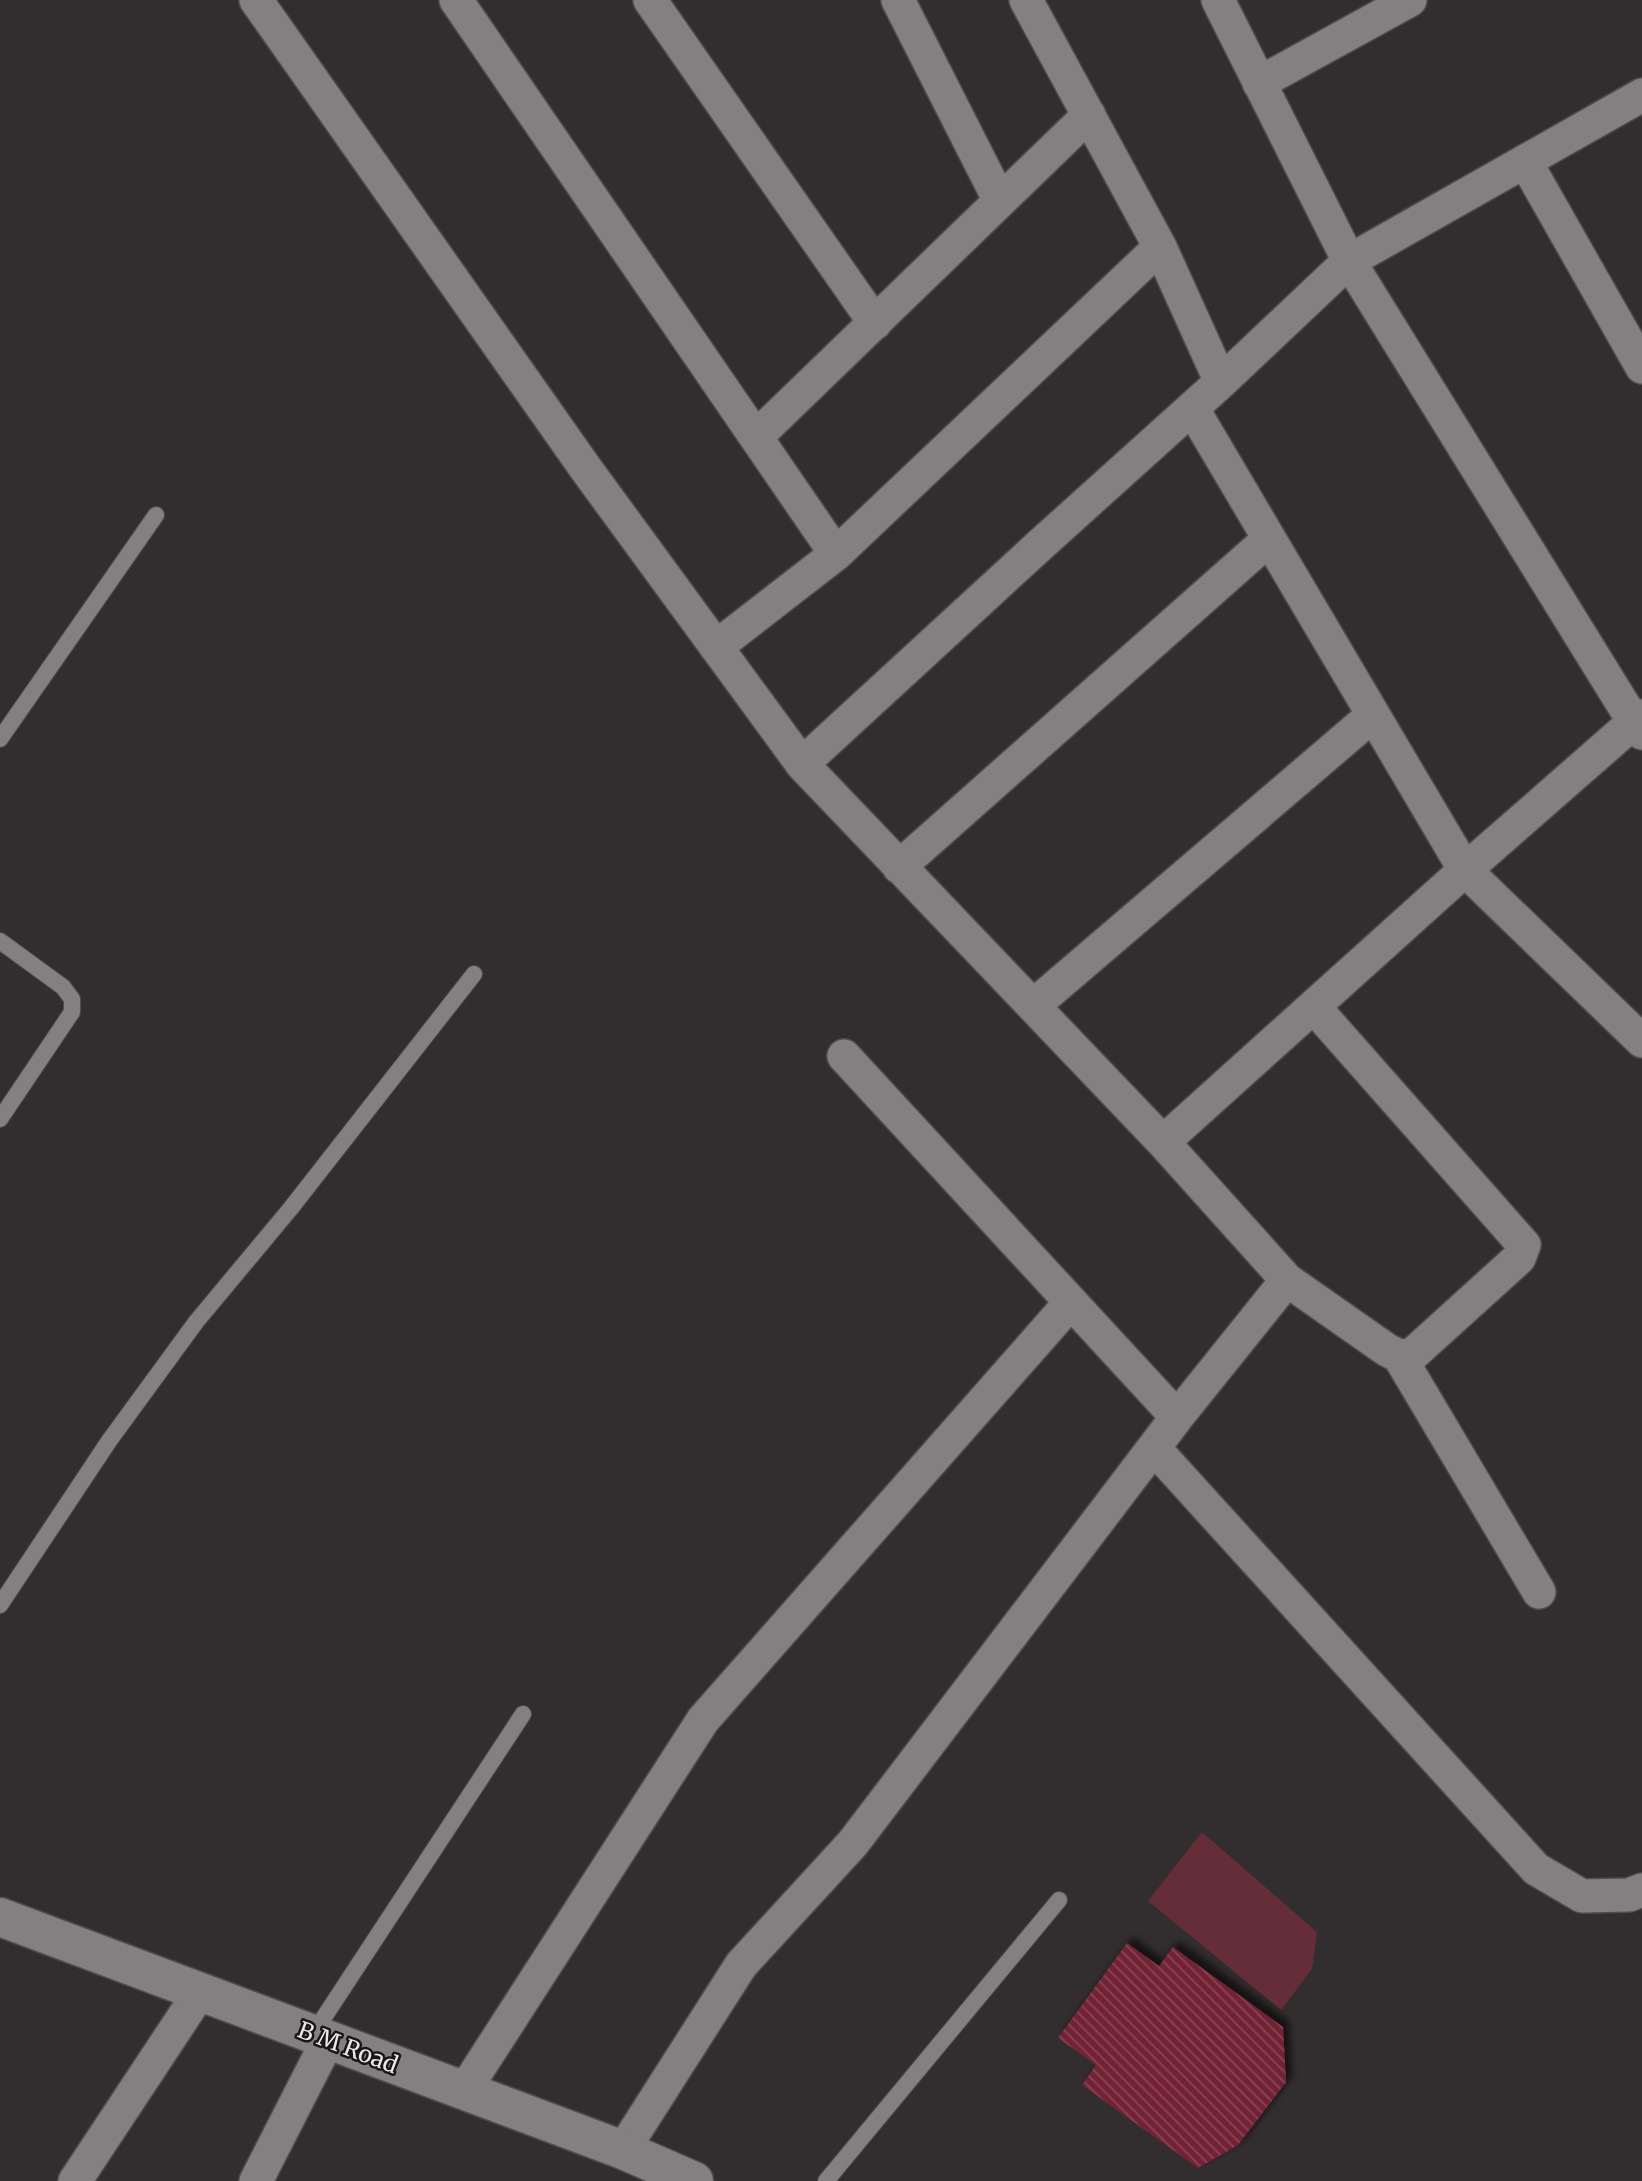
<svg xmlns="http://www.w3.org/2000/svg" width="1642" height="2181" viewBox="0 0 1642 2181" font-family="Merriweather,serif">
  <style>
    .grass { fill: #652d37 }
    .building { fill: url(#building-back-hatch); filter: url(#shadow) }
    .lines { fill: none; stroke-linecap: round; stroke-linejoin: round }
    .service-casing { stroke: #504c4c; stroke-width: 18 }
    .minor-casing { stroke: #504c4c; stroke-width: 36 }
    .tertiary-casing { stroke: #504c4c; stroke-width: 41 }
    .service { stroke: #847f80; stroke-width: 16 }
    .minor { stroke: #847f80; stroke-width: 33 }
    .tertiary { stroke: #847f80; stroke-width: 38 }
    .labels { text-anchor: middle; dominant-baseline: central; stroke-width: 5; stroke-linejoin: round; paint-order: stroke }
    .street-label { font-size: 23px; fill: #eae7e7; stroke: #181617 }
  </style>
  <defs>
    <pattern id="building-back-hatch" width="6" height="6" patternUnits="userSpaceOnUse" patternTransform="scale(1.75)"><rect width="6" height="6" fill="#732436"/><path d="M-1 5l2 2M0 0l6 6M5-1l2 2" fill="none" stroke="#874453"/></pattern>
    <filter id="shadow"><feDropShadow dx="6" dy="-6" stdDeviation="3.5" flood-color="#0009"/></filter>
  </defs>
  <rect width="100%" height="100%" fill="#322d2e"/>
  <path class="grass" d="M1202,1832L1317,1932L1312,1969L1281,2010L1148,1901Z"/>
  <path class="building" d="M1127,1943L1159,1966L1173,1947L1283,2027L1286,2082L1238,2145L1198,2168L1082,2085L1096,2065L1058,2038Z"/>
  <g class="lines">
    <g class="service-casing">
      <path id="service" d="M0,739L156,515
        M0,941L63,987L72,999V1012L0,1119
        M0,1605L109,1441L196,1322L291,1208L474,974
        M313,2034L523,1714
        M826,2181L1059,1900"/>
    </g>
    <g class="minor-casing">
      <path id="minor" d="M256,0L586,469L802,764L1163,1142L1287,1280L1177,1417L853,1843L741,1965L623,2150
        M456,0L836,554
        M650,0L875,323
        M898,0L1000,201
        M1026,0L1160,247L1221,382
        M1218,0L1349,261L1634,722L1642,716
        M1259,83L1410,0
        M1525,161L1642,367
        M1192,408L1465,870L1634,722L1642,733
        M756,437L1089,115
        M716,647L836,554L1160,247
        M802,764L1039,546L1221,382L1349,261L1642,95
        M899,867L1269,539
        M1033,1006L1373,715
        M844,1056L1177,1417
        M1163,1142L1465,870L1642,1041
        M1287,1280L1387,1350L1399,1356L1412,1355L1519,1258L1524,1245L1314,1007
        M1399,1356L1539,1592
        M1154,1448L1536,1869L1582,1896L1629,1895L1642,1890
        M464,2091L703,1720L1071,1302
        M75,2181L200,1992
        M256,2181L328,2040"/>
    </g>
    <g class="tertiary-casing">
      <path id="tertiary" d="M0,1917L623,2150L694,2181"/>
    </g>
    <use href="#service" class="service"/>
    <use href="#minor" class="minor"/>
    <use href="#tertiary" class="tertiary"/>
  </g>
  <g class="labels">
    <g class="street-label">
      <text transform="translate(348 2047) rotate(21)">B M Road</text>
    </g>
  </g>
</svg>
